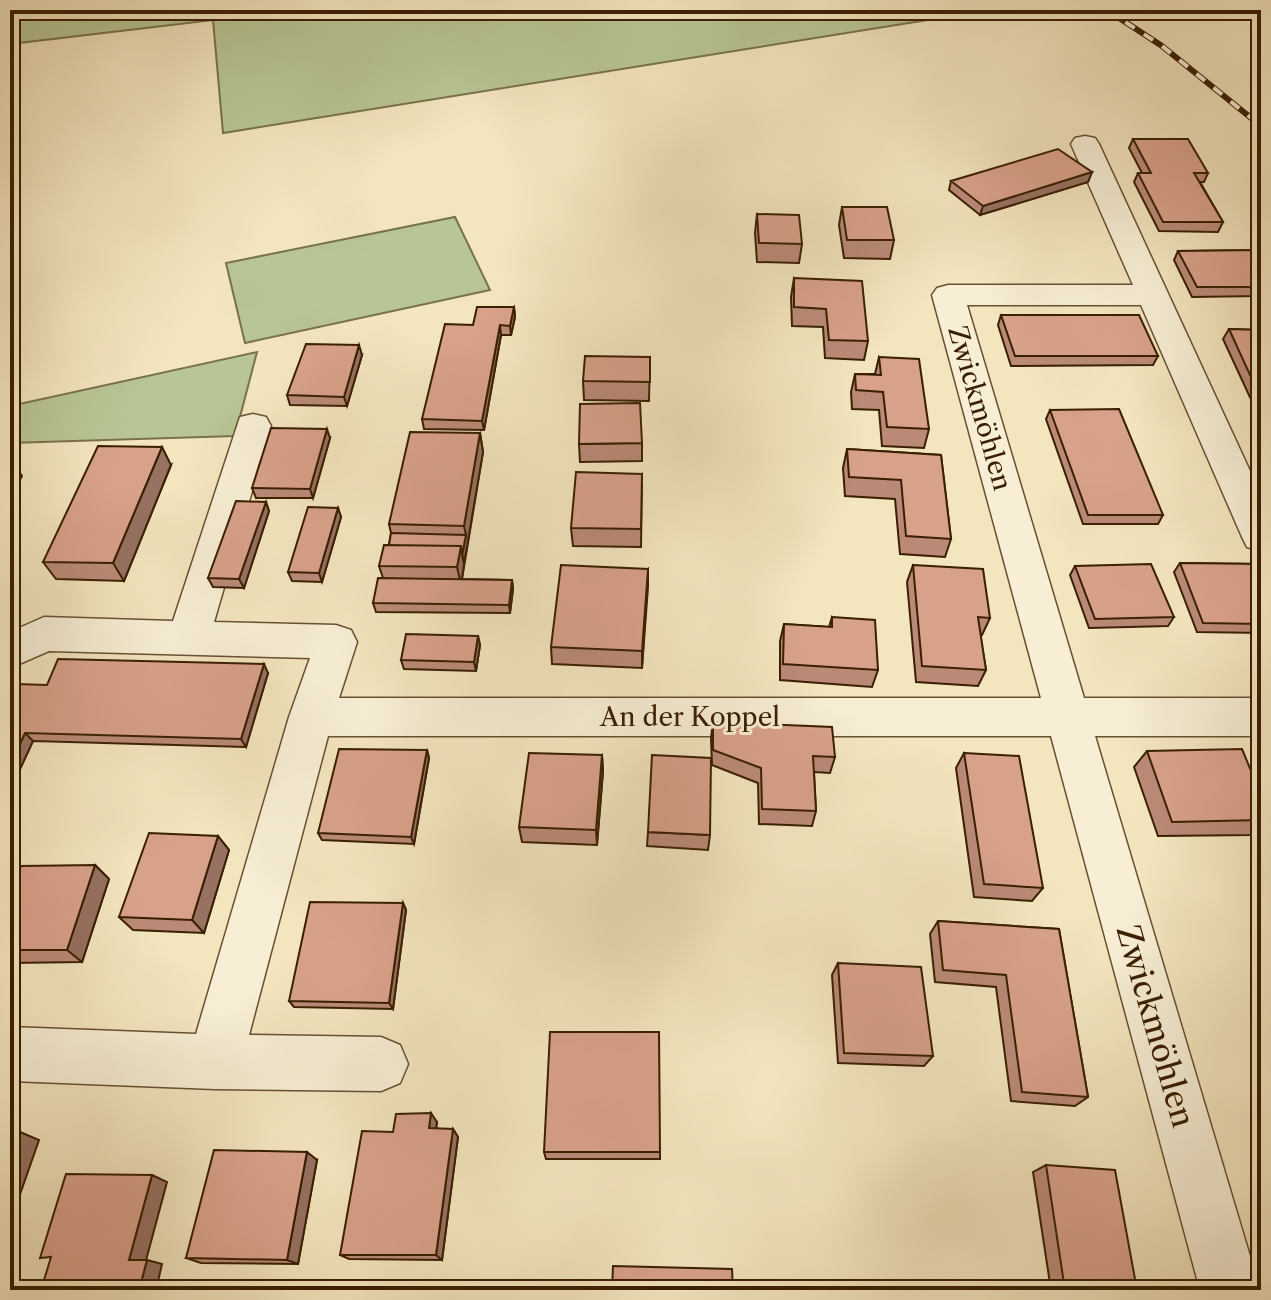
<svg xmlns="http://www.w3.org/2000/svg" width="1271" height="1300" viewBox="0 0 1271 1300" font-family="'Libre Caslon Text',serif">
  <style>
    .green { fill: #b8c594; stroke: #79724b; stroke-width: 2 }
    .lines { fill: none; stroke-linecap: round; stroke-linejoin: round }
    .street-casing { stroke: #685031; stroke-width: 3 }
    .street { fill: #f7eed5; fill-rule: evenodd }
    .rail-casing { stroke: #3a1f02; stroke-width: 6 }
    .rail { stroke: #f7eed5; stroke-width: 4; stroke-dasharray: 11; stroke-linecap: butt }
    .wall { fill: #ba8a77; stroke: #3a1f02; stroke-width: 2 }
    .shaded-wall { fill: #977161; stroke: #3a1f02; stroke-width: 2 }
    .building { fill: #d8a18a; stroke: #3a1f02; stroke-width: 2 }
    .labels { text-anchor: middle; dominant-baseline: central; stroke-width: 6; stroke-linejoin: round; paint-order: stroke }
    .street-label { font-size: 26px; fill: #3a1f02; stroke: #f7eed5 }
    .near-street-label { font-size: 32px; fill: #3a1f02; stroke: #f7eed5 }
  </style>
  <rect width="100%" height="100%" fill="#f3e5be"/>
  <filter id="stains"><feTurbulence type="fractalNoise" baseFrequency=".0025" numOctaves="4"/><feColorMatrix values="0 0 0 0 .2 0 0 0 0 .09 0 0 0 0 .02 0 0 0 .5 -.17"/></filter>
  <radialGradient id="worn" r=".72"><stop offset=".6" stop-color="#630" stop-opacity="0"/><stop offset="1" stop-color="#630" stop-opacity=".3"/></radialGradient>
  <path class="green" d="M10,10H990L223,133L213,20L10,44Z
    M455,217L490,290L245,343L226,263Z
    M257,352L235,436L10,443V406Z"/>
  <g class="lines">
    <g class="street-casing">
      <path id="street" d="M1085,136L1095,138L1099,144L1261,495V551L1247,547L1242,537L1141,305H967L1084,698H1261V736H1095L1260,1290H1200L1051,736H328L249,1035L381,1037L400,1045L408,1064L400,1083L381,1091L215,1089L10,1081V1027L196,1034L289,717L310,658L49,651L10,668V632L44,617L173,621L240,417L253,414L266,417L271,426L214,622L336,625L351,630L357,642L339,698H1041L932,295L937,288L948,285H1133L1071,144L1075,138Z"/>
    </g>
    <use href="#street" class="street"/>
    <g class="rail-casing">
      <path id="rail" d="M1107,10L1162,46L1261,126"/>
    </g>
    <use href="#rail" class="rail"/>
  </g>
  <path class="wall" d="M1133,139L1208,173L1204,182H1200L1223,222L1218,232L1159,231L1134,182L1138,173H1142L1129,148Z
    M1092,172L1088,182L980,215L949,190L951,181Z
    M842,207L894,240L890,259L844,258L839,225Z
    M757,214L802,244L799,263L757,262L755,233Z
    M1261,250V296L1192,297L1174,260L1178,251Z
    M794,278L868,341L864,360L825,358L823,327L792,326L791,297Z
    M514,307L515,317L511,335H501L484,430L424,429L422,419Z
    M1001,315L1158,356L1153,365L1011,366L998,325Z
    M1229,329L1261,330V421L1223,339Z
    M362,355L347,406L290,405L287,395Z
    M650,357L649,401L584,400L583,381Z
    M879,357L929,429L924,448L882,446L879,410L852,409L851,392L855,374H875Z
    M1050,410L1163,515L1158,524H1083L1046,419Z
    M480,433L483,452L462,579L512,580L513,589L510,613L376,612L373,603L383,578L379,566L389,545L391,533L389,524Z
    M330,438L313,498H256L252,488Z
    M642,443V461L580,462L579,444Z
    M847,449L941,455L951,539L945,557L900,554L895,499L845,496L843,468Z
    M171,465L124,581L56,579L43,562Z
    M642,474L641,547L573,546L571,528Z
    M266,502L269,511L244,588L213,587L208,578Z
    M338,508L341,517L322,582L292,581L288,572Z
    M1180,563L1261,564V633L1197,632L1174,572Z
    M913,565L990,618L982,635H980L986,670L978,686L916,682L907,582Z
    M1075,566L1174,617L1168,626L1089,628L1070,575Z
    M648,569L642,668L552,664L551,647Z
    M832,617L878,670L872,687L780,680V641L784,624L829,627Z
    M478,636L480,645L476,671L404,669L401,660Z
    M268,673L246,747L33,741L20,769H10V699L47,685Z
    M713,722L835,757L830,773L814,772L816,811L812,826L759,824L758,783L712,765L711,738Z
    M427,750L429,758L414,844L322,840L318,833Z
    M1147,751L1261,820V830L1255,835L1158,836L1134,767Z
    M964,753L1043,888L1032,901L974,897L956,768Z
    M602,755L603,771L597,845L522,842L519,827Z
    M648,832L710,835L708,850L647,846Z
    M218,836L229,850L204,933L133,930L119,917Z
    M95,865L109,879L82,962L10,963V896Z
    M403,903L406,910L393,1009L294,1007L289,1001Z
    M938,921L1059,929L1088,1097L1075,1106L1011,1101L996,987L935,982L930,934Z
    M838,963L933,1056L924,1066L838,1063L832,975Z
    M437,1122L436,1129H453L458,1137L442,1260L349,1259L340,1255L393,1132Z
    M544,1152H660V1159H546Z
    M317,1160L298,1264L201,1263L186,1258Z
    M1046,1165L1137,1290H1051L1033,1172Z"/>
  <path class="shaded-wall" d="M1092,172L1088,182L980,215L983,206Z
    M514,307L515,317L511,335L510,326Z
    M500,325L501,335L484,430L482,421Z
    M359,345L362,355L347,406L344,397Z
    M327,429L330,438L313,498L310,489Z
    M480,433L483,452L464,564L462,555L466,535L464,526Z
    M162,447L171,465L124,581L113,563Z
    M16,467L22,476L10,499V478Z
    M266,502L269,511L244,588L239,579Z
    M338,508L341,517L322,582L319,573Z
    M461,546L464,564L461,585L457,567Z
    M648,569V587L642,668V651Z
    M512,580L513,589L510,613L509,605Z
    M478,636L480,645L476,671L474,662Z
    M264,664L268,673L246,747L241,739Z
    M25,733L33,741L20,769L12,761Z
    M427,750L429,758L414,844L411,837Z
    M602,755L603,771L597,845L596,830Z
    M218,836L229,850L204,933L192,920Z
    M95,865L109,879L82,962L67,950Z
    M403,903L406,910L393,1009L389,1003Z
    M431,1113L437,1122L435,1137L429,1128Z
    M453,1129L458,1137L442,1260L436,1255Z
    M20,1132L39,1140L10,1223V1161Z
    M307,1152L317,1160L298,1264L287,1260Z
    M152,1175L167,1182L145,1264L129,1260Z
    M147,1260L162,1264L156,1290H139Z"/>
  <path class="building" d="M1133,139H1188L1208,173H1194L1223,222H1163L1138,173H1151Z
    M1058,149L1092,172L983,206L951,181Z
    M842,207H887L894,240H847Z
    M757,214L799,215L802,244L759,243Z
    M1261,250V287H1197L1178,251Z
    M794,278L862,281L868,341L829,340L826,309L794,307Z
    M477,307H514L510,326L500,325L482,421L422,419L445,324L473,325Z
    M1001,315H1139L1158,356H1015Z
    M1229,329L1261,330V399Z
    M306,344L359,345L344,397L287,395Z
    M585,356L650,357V382L583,381Z
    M879,357L919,359L929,429L887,427L883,392L856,390L855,374L881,375Z
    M640,403L642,443L579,444L580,404Z
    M1119,409L1163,515H1088L1050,410Z
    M271,428L327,429L310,489L252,488Z
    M410,432L480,433L464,526L389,524Z
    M98,446L162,447L113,563L43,562Z
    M847,449L941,455L951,539L906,536L901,480L849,477Z
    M10,467H16L10,478Z
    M576,472L642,474L641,529L571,528Z
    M236,501L266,502L239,579L208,578Z
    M308,507L338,508L319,573L288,572Z
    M391,533L466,535L462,555L461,546L389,545Z
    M384,545L461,546L457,567L379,566Z
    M1180,563L1261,564V624L1203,623Z
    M1151,564L1174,617L1095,619L1075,566Z
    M561,565L648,569L642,651L551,647Z
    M913,565L983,569L990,618L978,617L986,670L922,666Z
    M378,578L512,580L509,605L373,603Z
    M832,617L875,620L878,670L783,664L784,624L832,627Z
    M406,634L478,636L474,662L401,660Z
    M58,659L264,664L241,739L25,733L12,761H10V699L17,684L47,685Z
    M713,722L832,727L835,757L813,756L816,811L762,809L761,768L713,750Z
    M339,749L427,750L411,837L318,833Z
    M1242,749L1261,795V820L1172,822L1147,751Z
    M529,753L602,755L596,830L519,827Z
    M964,753L1019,756L1043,888L984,884Z
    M652,755L711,758L710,835L648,832Z
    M149,833L218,836L192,920L119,917Z
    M95,865L67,950H10V896L21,866Z
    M310,902L403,903L389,1003L289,1001Z
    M938,921L1059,929L1088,1097L1022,1092L1006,975L943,970Z
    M838,963L921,967L933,1056L844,1053Z
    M550,1032H659L660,1152H544Z
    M431,1113L429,1128L453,1129L436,1255H340L362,1131L393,1132L396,1114Z
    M10,1132H20L10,1161Z
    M214,1150L307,1152L287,1260L186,1258Z
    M1046,1165L1115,1170L1137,1290H1065Z
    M66,1174L152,1175L129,1260H147L139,1290H41L51,1257L40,1258Z
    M613,1266L732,1269L733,1290H612Z"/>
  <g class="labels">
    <g class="street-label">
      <text transform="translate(980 408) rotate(74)">Zwickmöhlen</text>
      <text x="690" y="717">An der Koppel</text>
    </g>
    <g class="near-street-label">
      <text transform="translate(1156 1026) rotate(74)">Zwickmöhlen</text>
    </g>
  </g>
  <rect width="1271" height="1300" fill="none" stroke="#f3e5be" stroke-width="40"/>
  <rect x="12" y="12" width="1247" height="1276" fill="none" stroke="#3a1f02" stroke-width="4"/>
  <rect x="20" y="20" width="1231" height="1260" fill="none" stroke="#3a1f02" stroke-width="2"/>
  <rect width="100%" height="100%" filter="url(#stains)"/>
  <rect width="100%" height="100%" fill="url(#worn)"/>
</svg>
